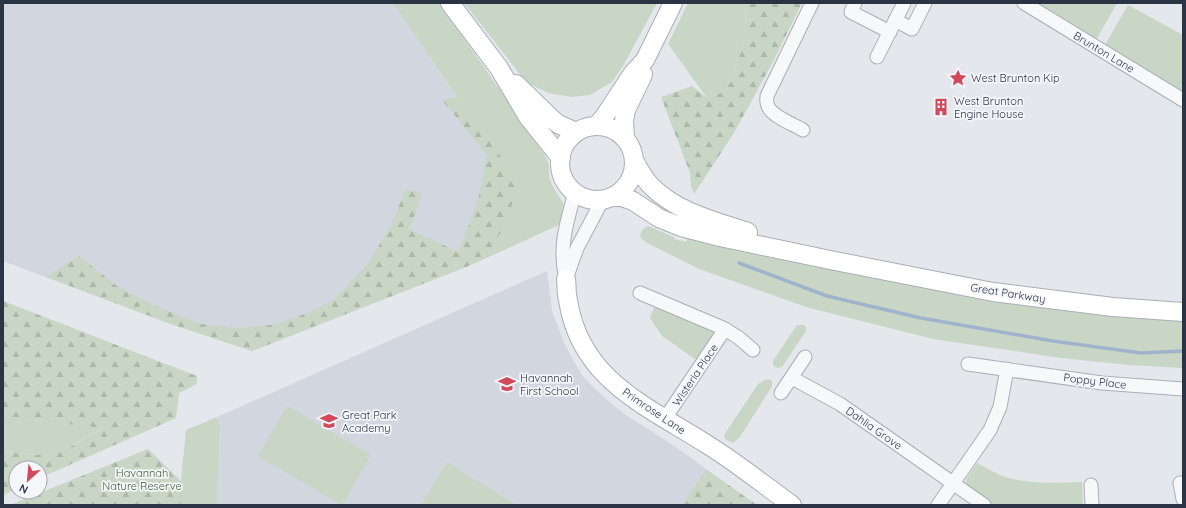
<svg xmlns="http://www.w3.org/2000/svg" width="1186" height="508" viewBox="0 0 1186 508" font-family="Quicksand,sans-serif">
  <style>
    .built { fill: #d2d6de }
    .green { fill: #c9d6c5 }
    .forest { fill: url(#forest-firs) }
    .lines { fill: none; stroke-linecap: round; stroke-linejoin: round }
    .stream { stroke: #9fb4cc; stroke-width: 3.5 }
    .street-casing { stroke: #a9aeb7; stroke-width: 15 }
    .secondary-casing { stroke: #a9aeb7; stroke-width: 20 }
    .street { stroke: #f7f8fa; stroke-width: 13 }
    .secondary { stroke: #fff; stroke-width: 18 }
    .labels { text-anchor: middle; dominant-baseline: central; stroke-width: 3.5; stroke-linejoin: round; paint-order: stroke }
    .street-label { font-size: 11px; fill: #2b3445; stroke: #f4f6f9 }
    .poi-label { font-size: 11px; fill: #2b3445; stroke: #f4f6f9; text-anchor: start }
    .park-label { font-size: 11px; fill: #3f6138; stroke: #f4f6f9 }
  </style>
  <defs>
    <pattern id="forest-firs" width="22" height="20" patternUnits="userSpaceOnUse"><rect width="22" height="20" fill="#c9d6c5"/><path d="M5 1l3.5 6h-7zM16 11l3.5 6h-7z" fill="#adb8ab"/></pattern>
  </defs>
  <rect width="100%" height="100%" fill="#e4e7ec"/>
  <path class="built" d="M3,3H393L457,97L476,121L515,176L471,265L252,351L168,323L3,261Z
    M547,271L552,311L565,345L576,365L584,378L596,390L623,413L676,447L706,469L682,505H217L220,425L217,417Z"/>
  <path class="green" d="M393,3H439L505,97L546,157L549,165V176L552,185L563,203L564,213L561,224L471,265L489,251L515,176L476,121L457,97Z
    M464,3H657L623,66L612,82L590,95L572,97L548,93L526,82Z
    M688,3H746L745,39L726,91L707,98L668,44Z
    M1036,3H1117L1096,40Z
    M1128,5L1183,35V92L1105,45Z
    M648,226L674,237V239L686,242L688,234L1183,321V368L1129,365L1061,358L933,339L806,307L699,269L649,244L642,239L640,236L642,230Z
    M655,305L714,329L715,335L699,359H695L662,336L650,318Z
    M797,325H804L806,327V331L782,367L777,368L773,365V361Z
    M769,379L772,381V386L740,437L733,443L726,440L724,435L758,384L765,380Z
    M287,406L371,455L342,505L258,456Z
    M3,417L105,427L53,456L3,452Z
    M217,417L220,425L217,505H181V481L186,430Z
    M447,462L516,505H421Z
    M977,463C985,467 993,472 1002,476C1025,484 1058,483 1082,482L1083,505H995L973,492L967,486L966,484L967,478Z"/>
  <path class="forest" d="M746,3H802L775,58L734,133L694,194L691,187L690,173L661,97L692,86L707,98L726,91L745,39Z
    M457,97L476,121L515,176L514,199L504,227L489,251L471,265L252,351L168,323L46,277L79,256L117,286L158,307L201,324L236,328L272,325L311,312L335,299L370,261L392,223L406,189L422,194L416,212L409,229L458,252L469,225L479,195L487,155L442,100Z
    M3,301L197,376V384L179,393L176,418L40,478V468H16V489L3,495V452L53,456L104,428L3,417Z
    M148,449L181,481V505H10Z
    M706,469L757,505H682Z"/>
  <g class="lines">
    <path class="stream" d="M739,263L827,296L921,318L1053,341L1141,353L1183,351"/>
    <g class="street-casing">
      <path id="street" d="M855,3L851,12L890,32
        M1024,3L1183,100
        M895,20L912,29L925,3
        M877,57L904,3
        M803,130C793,124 771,116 768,106C766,103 767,99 767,96L812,3
        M566,279C558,247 567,222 575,192
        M566,279L577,248L603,199
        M640,293L725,329L739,338L753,350
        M968,364L1102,383L1183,389
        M792,378L840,404L984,505
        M781,393L805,357
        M664,420L725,329
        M1180,483L1183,499
        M1091,485L1092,505
        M938,505L990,430L1000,407L1007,369"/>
    </g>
    <g class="secondary-casing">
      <path id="secondary" d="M450,3L499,68L528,117L561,158
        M516,84L551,118L558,124L576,132
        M597,125L604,117L633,73L645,60L673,3
        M560 163a37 37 0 1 1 74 0a37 37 0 1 1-74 0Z
        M625,139L624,121L626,110L642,77L643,74
        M634,160C639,169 644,179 651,186C677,212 714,221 748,232
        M611,197H622L633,201L659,218L681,227L720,237L835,261L993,292L1113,307L1183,312
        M566,279C567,286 566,293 568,300C580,380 647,406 708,445C737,463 764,485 792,505"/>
    </g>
    <use href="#street" class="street"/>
    <use href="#secondary" class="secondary"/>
  </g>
  <defs>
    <g id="sight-bare" transform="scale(1.38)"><path d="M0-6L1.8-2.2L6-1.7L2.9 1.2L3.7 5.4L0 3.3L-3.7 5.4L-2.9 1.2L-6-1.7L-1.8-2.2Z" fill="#d1495b" stroke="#f4f6f9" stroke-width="2.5" paint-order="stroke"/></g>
    <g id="building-bare" transform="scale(1.38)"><path d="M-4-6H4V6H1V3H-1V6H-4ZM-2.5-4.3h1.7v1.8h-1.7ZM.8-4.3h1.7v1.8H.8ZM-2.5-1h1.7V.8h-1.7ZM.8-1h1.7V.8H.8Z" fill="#d1495b" stroke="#f4f6f9" stroke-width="2.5" paint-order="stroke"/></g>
    <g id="school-bare" transform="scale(1.38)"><path d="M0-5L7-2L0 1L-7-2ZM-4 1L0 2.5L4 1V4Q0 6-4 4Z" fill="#d1495b" stroke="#f4f6f9" stroke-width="2.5" paint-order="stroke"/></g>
  </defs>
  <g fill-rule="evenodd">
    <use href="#sight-bare" x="958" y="78"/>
    <use href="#building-bare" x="941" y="107"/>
    <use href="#school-bare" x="507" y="384"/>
    <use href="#school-bare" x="329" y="421"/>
  </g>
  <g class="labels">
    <g class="street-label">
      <text transform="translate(1104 52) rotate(31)">Brunton Lane</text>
      <text transform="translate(1008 293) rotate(9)">Great Parkway</text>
      <text transform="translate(695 375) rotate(-56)">Wisteria Place</text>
      <text transform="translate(1095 381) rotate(7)">Poppy Place</text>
      <text transform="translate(654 411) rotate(34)">Primrose Lane</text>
      <text transform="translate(874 428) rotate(35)">Dahlia Grove</text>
    </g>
    <g class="poi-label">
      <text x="971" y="78">West Brunton Kip</text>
      <text x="954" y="101">West Brunton<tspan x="954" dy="13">Engine House</tspan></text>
      <text x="520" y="378">Havannah<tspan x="520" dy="13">First School</tspan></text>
      <text x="342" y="415">Great Park<tspan x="342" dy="13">Academy</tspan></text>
    </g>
    <g class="park-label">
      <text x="142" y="473">Havannah<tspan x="142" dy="13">Nature Reserve</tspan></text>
    </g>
  </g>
  <rect width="1186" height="508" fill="none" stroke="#2b3445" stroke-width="8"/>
  <g transform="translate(28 480) rotate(207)"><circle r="19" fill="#f4f6f9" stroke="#a4a8b1"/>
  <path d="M0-3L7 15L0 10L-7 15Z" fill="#d1495b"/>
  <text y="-6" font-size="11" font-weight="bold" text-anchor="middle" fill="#2b3445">N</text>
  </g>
</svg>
